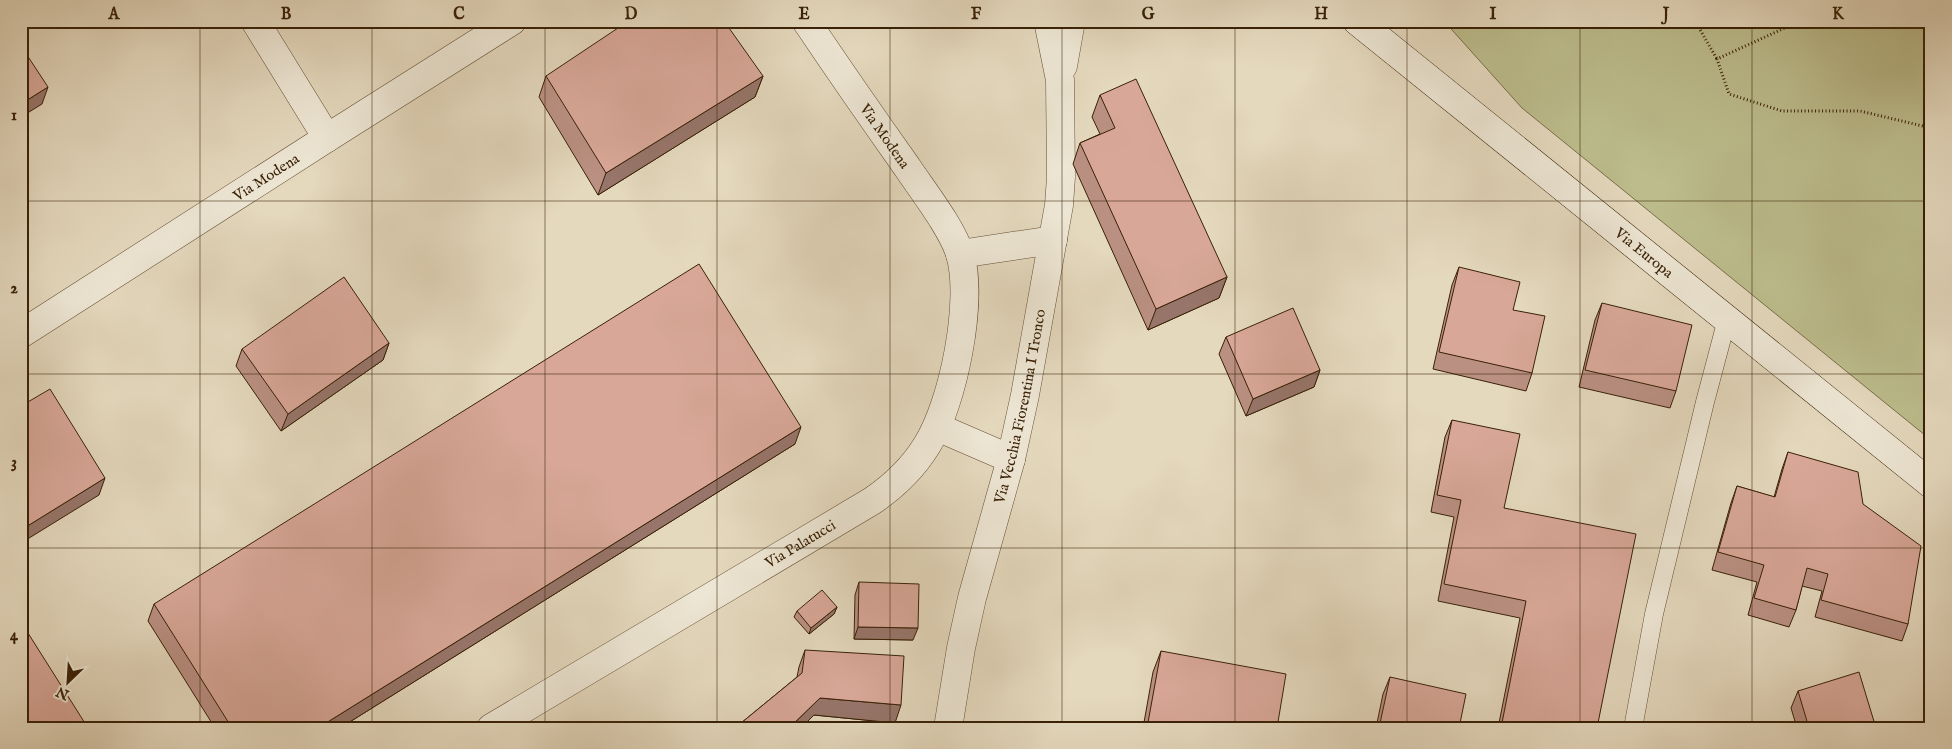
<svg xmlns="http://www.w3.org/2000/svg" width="1952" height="749" viewBox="0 0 1952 749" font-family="'IM FELL English',serif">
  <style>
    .green { fill: #bcbc8c; stroke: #7a6e49 }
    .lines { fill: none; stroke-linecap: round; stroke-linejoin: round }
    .service-casing { stroke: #644f34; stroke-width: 19 }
    .minor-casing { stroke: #644f34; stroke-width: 29 }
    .tertiary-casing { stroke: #644f34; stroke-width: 29 }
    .secondary-casing { stroke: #392106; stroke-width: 29 }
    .path { stroke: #392106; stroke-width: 3; stroke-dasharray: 1 2.5; stroke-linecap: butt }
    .service { stroke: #ede6d4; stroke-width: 18 }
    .minor { stroke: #ede6d4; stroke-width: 28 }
    .tertiary { stroke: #ede6d4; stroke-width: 28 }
    .secondary { stroke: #ede6d4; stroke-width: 28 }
    .wall { fill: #ba9083; stroke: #392106 }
    .shaded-wall { fill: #97756a; stroke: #392106 }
    .building { fill: #d8a798; stroke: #392106 }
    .grid { fill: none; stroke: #392106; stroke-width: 1; stroke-opacity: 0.55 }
    .labels { text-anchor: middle; stroke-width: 4; stroke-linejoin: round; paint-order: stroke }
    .street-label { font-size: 15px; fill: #392106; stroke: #ede6d4 }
    .neatline { fill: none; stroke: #392106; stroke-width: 2 }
    .grid-label { font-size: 16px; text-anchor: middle; font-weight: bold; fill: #392106 }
  </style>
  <rect width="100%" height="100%" fill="#e4d8bd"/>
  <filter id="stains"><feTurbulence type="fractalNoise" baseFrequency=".004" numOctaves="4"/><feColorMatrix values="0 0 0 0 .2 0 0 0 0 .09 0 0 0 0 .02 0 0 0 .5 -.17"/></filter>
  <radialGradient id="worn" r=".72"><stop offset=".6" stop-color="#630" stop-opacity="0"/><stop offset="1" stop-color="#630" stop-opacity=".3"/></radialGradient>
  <path class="green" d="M1444,21H1931V440L1522,108Z"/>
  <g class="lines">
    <defs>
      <path id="service" d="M1633,728L1654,614L1705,402L1727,319"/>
      <g id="minor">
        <path d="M255,21L327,138"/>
        <path d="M960,254L1053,240"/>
        <path id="s1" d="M21,334L327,138L512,21"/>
        <path d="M937,427L1011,459"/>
        <path id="s2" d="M491,728L872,501C894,486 913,468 927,445C953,404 974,301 960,254C952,228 923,191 907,167C873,119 839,70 806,21"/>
      </g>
      <g id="tertiary">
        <path d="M1063,66L1071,21"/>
        <path id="s3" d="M948,728L961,648L972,598L1011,459L1025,395L1059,205L1061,177L1060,80L1048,21"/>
      </g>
      <g id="secondary">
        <path id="s4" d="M1357,21L1931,484"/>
      </g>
    </defs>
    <use href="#service" class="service-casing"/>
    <use href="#minor" class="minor-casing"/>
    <use href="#tertiary" class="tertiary-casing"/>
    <use href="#secondary" class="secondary-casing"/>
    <path class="path" d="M1695,21L1717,59
      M1800,21L1717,59L1729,94L1782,111H1860L1931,128"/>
    <use href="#service" class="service"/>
    <use href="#minor" class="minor"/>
    <use href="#tertiary" class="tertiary"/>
    <use href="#secondary" class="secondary"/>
  </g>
  <path class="wall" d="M546,76H763L755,97L598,195L539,97Z
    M1100,95L1227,277L1219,298L1148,330L1073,164L1080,143L1100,134L1092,117Z
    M1459,267L1513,310L1532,373L1526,391L1433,369L1452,285Z
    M1602,303L1676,391L1670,408L1579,387L1595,320Z
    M1226,337L1320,370L1314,387L1246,416L1219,354Z
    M389,343L383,360L281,431L236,366L242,349Z
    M1452,420L1504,508L1597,728H1498L1520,618L1438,601L1454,517L1431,512L1445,437Z
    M795,444L340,728H215L148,621L154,604Z
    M1788,452L1863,504L1908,624L1902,641L1815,617L1822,591L1802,586L1796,610L1789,627L1748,615L1757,582L1712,570L1731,503L1737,486L1774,497L1782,469Z
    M859,582L913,640L854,639L855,595Z
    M837,607L834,614L809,634L794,617L797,611Z
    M805,650L895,723L814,715L801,728H735L797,677L799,667Z
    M1161,651L1277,728H1143L1153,672Z
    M1390,677L1459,728H1376L1383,694Z
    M1798,691L1876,728H1797L1791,708Z"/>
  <path class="shaded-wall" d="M763,76L755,97L598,195L606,173Z
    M48,87L42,104L21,117V104Z
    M1227,277L1219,298L1148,330L1156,309Z
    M389,343L383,360L281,431L288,414Z
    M1320,370L1314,387L1246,416L1253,399Z
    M801,427L795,444L340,728H318Z
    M105,478L99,495L21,543V530Z
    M837,607L834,614L809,634L811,628Z
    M858,627L918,628L913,640L854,639Z
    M820,698L901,705L895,723L814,715L801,728H789Z"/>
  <path class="building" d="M629,21H717L729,28L763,76L606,173L546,76L618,28Z
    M21,46L48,87L21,104Z
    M1136,79L1227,277L1156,309L1080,143L1115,128L1100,95Z
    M699,264L801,427L318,728H232L154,604Z
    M1459,267L1520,282L1513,310L1545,316L1532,373L1439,352Z
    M344,277L389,343L288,414L242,349Z
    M1602,303L1692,325L1676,391L1585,370Z
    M1293,308L1320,370L1253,399L1226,337Z
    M50,389L105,478L21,530V406Z
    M1452,420L1520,434L1504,508L1636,534L1597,728H1501L1526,601L1444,584L1461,500L1437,495Z
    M1788,452L1858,472L1863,504L1921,546L1908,624L1821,600L1828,574L1807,568L1796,610L1754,598L1764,565L1718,552L1737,486L1775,497Z
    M859,582L919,584L918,628L858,627Z
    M822,590L837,607L811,628L797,611Z
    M21,622L88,728H21Z
    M805,650L904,656L901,705L820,698L789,728H735L802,673Z
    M1161,651L1286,674L1277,728H1147Z
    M1859,672L1876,728H1809L1798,691Z
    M1390,677L1466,694L1459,728H1379Z"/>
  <path class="grid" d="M200,21V728M372,21V728M545,21V728M717,21V728M890,21V728M1062,21V728M1235,21V728M1407,21V728M1580,21V728M1752,21V728M21,201H1931M21,374H1931M21,548H1931"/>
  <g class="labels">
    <g class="street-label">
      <text transform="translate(885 136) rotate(55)" y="5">Via Modena</text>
      <text dy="5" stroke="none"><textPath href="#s1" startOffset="291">Via Modena</textPath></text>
      <text dy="5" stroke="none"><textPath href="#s4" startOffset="369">Via Europa</textPath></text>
      <text dy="5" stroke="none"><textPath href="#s3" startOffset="330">Via Vecchia Fiorentina I Tronco</textPath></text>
      <text dy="5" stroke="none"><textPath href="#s2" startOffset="360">Via Palatucci</textPath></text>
    </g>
  </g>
  <rect width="1952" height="749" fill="none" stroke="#e4d8bd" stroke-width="55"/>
  <g transform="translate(68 682) rotate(205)" stroke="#ede6d4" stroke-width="4" paint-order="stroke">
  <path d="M0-4L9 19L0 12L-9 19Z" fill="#392106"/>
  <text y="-8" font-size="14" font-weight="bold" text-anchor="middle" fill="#392106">N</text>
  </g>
  <rect x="28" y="28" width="1896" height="694" class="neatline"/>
  <g class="grid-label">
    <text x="114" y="19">A</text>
    <text x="286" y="19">B</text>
    <text x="459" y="19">C</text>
    <text x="631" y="19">D</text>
    <text x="804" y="19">E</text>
    <text x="976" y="19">F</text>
    <text x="1148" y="19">G</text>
    <text x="1321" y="19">H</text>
    <text x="1493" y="19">I</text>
    <text x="1666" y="19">J</text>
    <text x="1838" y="19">K</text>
    <text x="14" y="120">1</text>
    <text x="14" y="293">2</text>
    <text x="14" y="467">3</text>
    <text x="14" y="640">4</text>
  </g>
  <rect width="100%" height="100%" filter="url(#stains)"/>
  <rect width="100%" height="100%" fill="url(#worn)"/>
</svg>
